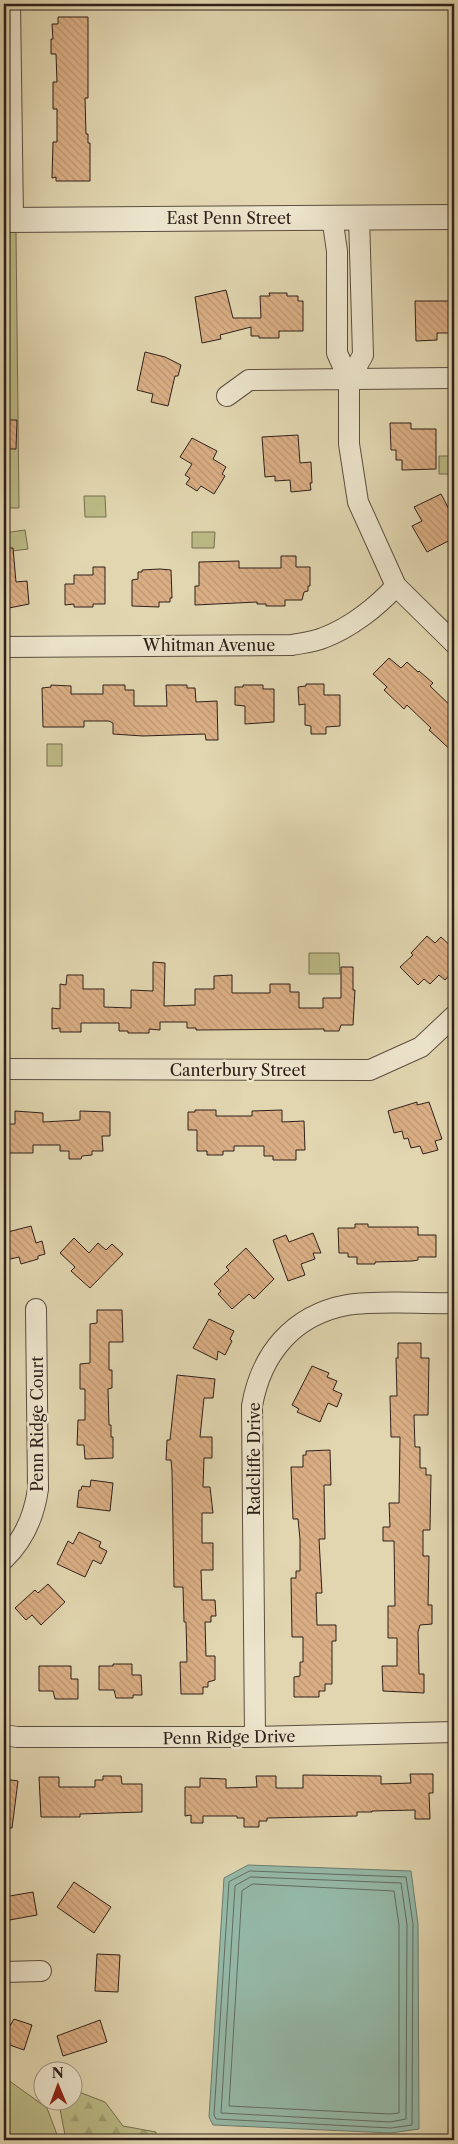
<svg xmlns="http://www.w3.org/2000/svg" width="458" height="2144" viewBox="0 0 458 2144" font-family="'Libre Caslon Text',serif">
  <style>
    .forest { fill: url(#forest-firs); stroke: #756e50 }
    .green { fill: #bbbb86; stroke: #756e50 }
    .water { fill: #95b9a8; stroke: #6c7c6f }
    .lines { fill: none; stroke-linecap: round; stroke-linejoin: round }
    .shore { stroke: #626c61; stroke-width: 1 }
    .building { fill: url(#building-back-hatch); stroke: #2f201a }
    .minor-casing { stroke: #5c4e40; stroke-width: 22 }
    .tertiary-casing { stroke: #5c4e40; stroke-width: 26 }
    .minor { stroke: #ece4cc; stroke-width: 20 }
    .tertiary { stroke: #ece4cc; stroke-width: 24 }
    .labels { text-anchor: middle; stroke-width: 5; stroke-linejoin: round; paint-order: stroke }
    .street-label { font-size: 16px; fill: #2f201a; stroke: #ece4cc }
  </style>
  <defs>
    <pattern id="forest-firs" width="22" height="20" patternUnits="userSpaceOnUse" patternTransform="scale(1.25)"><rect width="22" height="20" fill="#bbbb86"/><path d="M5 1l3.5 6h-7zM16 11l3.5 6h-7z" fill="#a1a073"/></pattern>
    <pattern id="building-back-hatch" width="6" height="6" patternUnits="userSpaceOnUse" patternTransform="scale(1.25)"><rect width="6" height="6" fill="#dbaf85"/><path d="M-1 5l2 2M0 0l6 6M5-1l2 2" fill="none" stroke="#bc9672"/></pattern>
  </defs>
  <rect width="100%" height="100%" fill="#e1d6b0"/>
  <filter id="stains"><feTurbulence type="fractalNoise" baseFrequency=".004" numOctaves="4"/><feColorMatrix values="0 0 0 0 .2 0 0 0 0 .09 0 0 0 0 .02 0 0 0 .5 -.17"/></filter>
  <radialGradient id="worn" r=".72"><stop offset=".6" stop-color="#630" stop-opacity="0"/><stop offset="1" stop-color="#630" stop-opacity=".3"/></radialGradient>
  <path class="forest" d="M79,2092L105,2102L123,2126L156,2132V2140H66L59,2104L62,2102H72L73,2096Z"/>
  <path class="green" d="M4,232H16L19,508H4Z
    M439,456H454V474H439Z
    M84,496H105L106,517H85Z
    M25,530L28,549L4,552V533Z
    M192,532H215L214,548H192Z
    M47,744H62V766H47Z
    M309,953H339L340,974H309Z
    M4,2077L47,2108L59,2140H4Z"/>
  <path class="water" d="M248,1865L411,1871L418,1924L419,2129L391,2133L213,2125L209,2117L224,1878Z"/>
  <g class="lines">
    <path class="shore" d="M250,1871L406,1877L413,1924L412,2125L391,2128L216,2119L214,2115L229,1882Z
      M251,1877L401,1883L407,1925L406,2119L390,2122L221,2113L235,1886Z
      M253,1884L394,1891L399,1925V2113L390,2114L229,2106L242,1891Z"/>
  </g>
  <path class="building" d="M58,17H88V98H85L86,134H88V143H90V181H56V177L52,178L53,142H57V109H53V82H57L56,54H51V39H53L52,24H58Z
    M226,290L233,318H261L260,296H270L269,293H287V296H298V301H303V331H279V338H259V336H251V327L220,335L221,339L202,343L195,297Z
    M415,301H454V333H437V340L416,341Z
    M145,352L165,357L181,365L178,376H175L168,406L151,402L153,394L137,390Z
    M4,420H17L16,449H4Z
    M390,423H411V429H436V469L402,470V460H396V450H391Z
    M298,435L300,463L311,462L312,483H310L311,490L291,492L290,480L275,481V476L265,477L262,437Z
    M192,438L217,451L213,459L226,467L222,474L225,476L214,494L201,486L197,491L186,484L190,478L185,475L192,464L180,457Z
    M441,494L454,519V538L427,552L412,526L422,521L414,507Z
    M4,548H13L16,582L27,581L29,604L4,609Z
    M281,556H296V567H310V586H308V591L304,592L302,600H285V606H266V604H257V602L195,605V586H199V562L239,561V568H281Z
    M93,567H105V604H93V607H74V604L65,605V584H74V575H93Z
    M160,569L171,570L172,598H170V602H159V607L132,606V580L138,579V572H142V570Z
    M389,658L401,668L407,662L418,672L419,671L433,683L430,686L454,709V753L429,730L431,728L407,705L404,709L384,690L387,687L373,674Z
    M306,684H324V695H340V726L326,727V734H311V726L305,725V704L299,705L298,687L306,686Z
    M51,685L71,686V694H103V685H125V690H134V706H167L166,685H187V688H195L196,702L217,701L218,740H206L205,734L143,736L113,734V723L109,721H84V727H43L42,688L51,687Z
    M243,685H263V689H274V722L245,724V706L235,705V687H243Z
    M427,936L435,943L441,937L454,949V970L445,980L439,975L430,984L424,979L418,985L400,967L413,955L411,953Z
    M153,962L165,963L164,1006L195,1005V989H214V976L232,975V993H270V984H290V992H299V1008H323V998H341V967H353V990H355L353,1025H341L339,1031H324V1029L196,1030V1028H187V1022H160V1030L149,1029V1033H128V1031H119V1023H81V1032H60V1028L52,1029V1008L60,1009V984L66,985L67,975H83V989H104V1007L131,1008V990L153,991Z
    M417,1102V1105L429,1102L442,1139L435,1141L438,1150L423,1154L420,1146L411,1148L408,1138L404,1139L402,1131L394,1133L388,1111Z
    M195,1110H216V1116H252V1111L282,1110V1122L304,1121L305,1150H296V1160H273V1156H264V1146H234V1151H223V1155H207V1151H197V1130H188V1112H195Z
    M15,1111L43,1113V1122L80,1120V1111L110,1112V1136H102L103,1151H92V1155L82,1156L81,1159H69V1151H60V1145H33V1153H4V1124H15Z
    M355,1224H368V1227H418V1235H436V1257H418V1260L412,1261L375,1262V1264H357V1257H348V1253H339L338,1228H355Z
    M31,1226L36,1243L42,1241L45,1254L38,1256V1259L21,1264L19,1257L6,1260L4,1233Z
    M313,1233L321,1253H313L315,1259L301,1264L305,1275L288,1281L273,1240L286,1235L289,1242Z
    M74,1238L89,1253L98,1243L106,1250L112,1244L123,1254L90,1288L71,1271L75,1267L60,1253Z
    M246,1248L274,1279L254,1299L249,1294L232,1309L218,1294L221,1291L214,1284L229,1270L226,1267Z
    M97,1310H122L123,1342H109V1370H112V1388L108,1389L109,1425H111V1437H113V1458L85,1459L84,1445H77L78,1420H85V1389H80V1364L90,1363V1324L97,1323Z
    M209,1319L234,1331L230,1339L232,1341L225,1355L218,1351L217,1360L193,1348Z
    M398,1343H421V1358H429L428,1415H414L415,1447H420V1468H426V1475H431L430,1530H423V1556H429L428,1605H432V1624L420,1625L418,1632L419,1674H424V1693L383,1691L382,1666H397V1638H388V1606H395L394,1541H383V1527H390L389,1503H399L400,1437H391L390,1396H397L396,1358H398Z
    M312,1366L329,1373L327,1377L337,1381L333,1390L342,1394L337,1407L328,1403L320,1422L297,1412L299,1409L292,1405Z
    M177,1375L215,1379L213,1398H204L200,1437H212V1458H204L203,1487H210L213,1513H202V1543H213V1570H201L202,1600H215L216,1616H211V1622H205L206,1656H215V1680L208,1682V1687H203V1694H181L180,1662H187L186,1622H184L183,1587H174L172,1471L171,1460H166L167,1440H170Z
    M330,1450L331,1485H324L325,1539H319L322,1593H316L317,1625H336V1641H332V1684H325V1691H319V1697H294V1677L300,1676V1662H303V1637H292L291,1578H296V1571H300V1539L298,1519H293L291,1467H303V1455H306V1451Z
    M91,1480L113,1483L110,1511L77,1507L79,1490H81L82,1486L90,1487Z
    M79,1532L101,1542L99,1547L107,1551L101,1564L93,1560L85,1577L57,1564L68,1541L73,1544Z
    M48,1584L65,1602L41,1625L32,1615L26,1620L15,1608L35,1590L38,1593Z
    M113,1664H132V1675H141L142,1695H133V1698H116L114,1690H99V1666H113Z
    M39,1666H71V1679H78V1699H55L53,1691H39Z
    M410,1774H433V1793H429L430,1819H415V1810L372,1811V1812H357V1816L267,1818V1821H259V1827H244V1818H237V1816H203V1823H191V1815L185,1816V1787H200V1778L226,1779V1788L257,1787L256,1776H276V1788H303V1775L381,1776V1784L411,1783Z
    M103,1776H121L122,1784H142V1812L80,1814V1817H41L39,1777H59V1787H95V1780H103Z
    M4,1779L18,1781L12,1828H4Z
    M74,1882L111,1907L94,1933L57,1907Z
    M33,1892L37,1915L4,1921V1897Z
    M97,1954L120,1955L118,1992L95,1991Z
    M14,2019L32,2025L24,2050L4,2043V2024L10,2026Z
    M100,2020L107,2042L63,2056L57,2036Z"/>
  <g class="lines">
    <defs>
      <path id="minor" d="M10,4L13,220
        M332,217L337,251V353L349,380V444L358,502L396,586L454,643
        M349,380L363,355L359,217
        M227,396L249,380L454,378
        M4,647L292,645C302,643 313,642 323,638C350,628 377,607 396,586
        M4,1069L370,1070L421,1047L454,1016
        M4,1559C24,1540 34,1517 38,1489L36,1309
        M4,1735L17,1737H255L454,1732
        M255,1737L252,1406C261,1354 293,1315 347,1305C378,1300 422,1304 454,1303
        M4,1972L41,1971"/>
      <path id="tertiary" d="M4,220L454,217"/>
    </defs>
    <use href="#minor" class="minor-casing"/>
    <use href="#tertiary" class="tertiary-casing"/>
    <use href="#minor" class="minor"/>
    <use href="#tertiary" class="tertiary"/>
  </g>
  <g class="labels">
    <g class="street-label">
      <text x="229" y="224">East Penn Street</text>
      <text x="209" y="651">Whitman Avenue</text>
      <text x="238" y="1076">Canterbury Street</text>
      <text transform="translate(37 1424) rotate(-90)" y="6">Penn Ridge Court</text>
      <text transform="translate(254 1459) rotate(-90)" y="6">Radcliffe Drive</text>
      <text transform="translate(229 1737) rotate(-1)" y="6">Penn Ridge Drive</text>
    </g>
  </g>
  <rect width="458" height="2144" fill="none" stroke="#e1d6b0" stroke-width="20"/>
  <rect x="5" y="5" width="448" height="2134" fill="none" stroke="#2f201a" stroke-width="2.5"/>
  <rect x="10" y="10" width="438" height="2124" fill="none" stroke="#2f201a"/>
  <g transform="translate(58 2086) rotate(359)"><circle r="24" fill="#ece4cc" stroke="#a09685"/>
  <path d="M0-4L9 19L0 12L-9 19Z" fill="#8f2418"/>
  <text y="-8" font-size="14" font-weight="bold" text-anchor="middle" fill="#2f201a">N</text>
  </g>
  <rect width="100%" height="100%" filter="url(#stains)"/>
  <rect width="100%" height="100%" fill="url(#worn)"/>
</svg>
